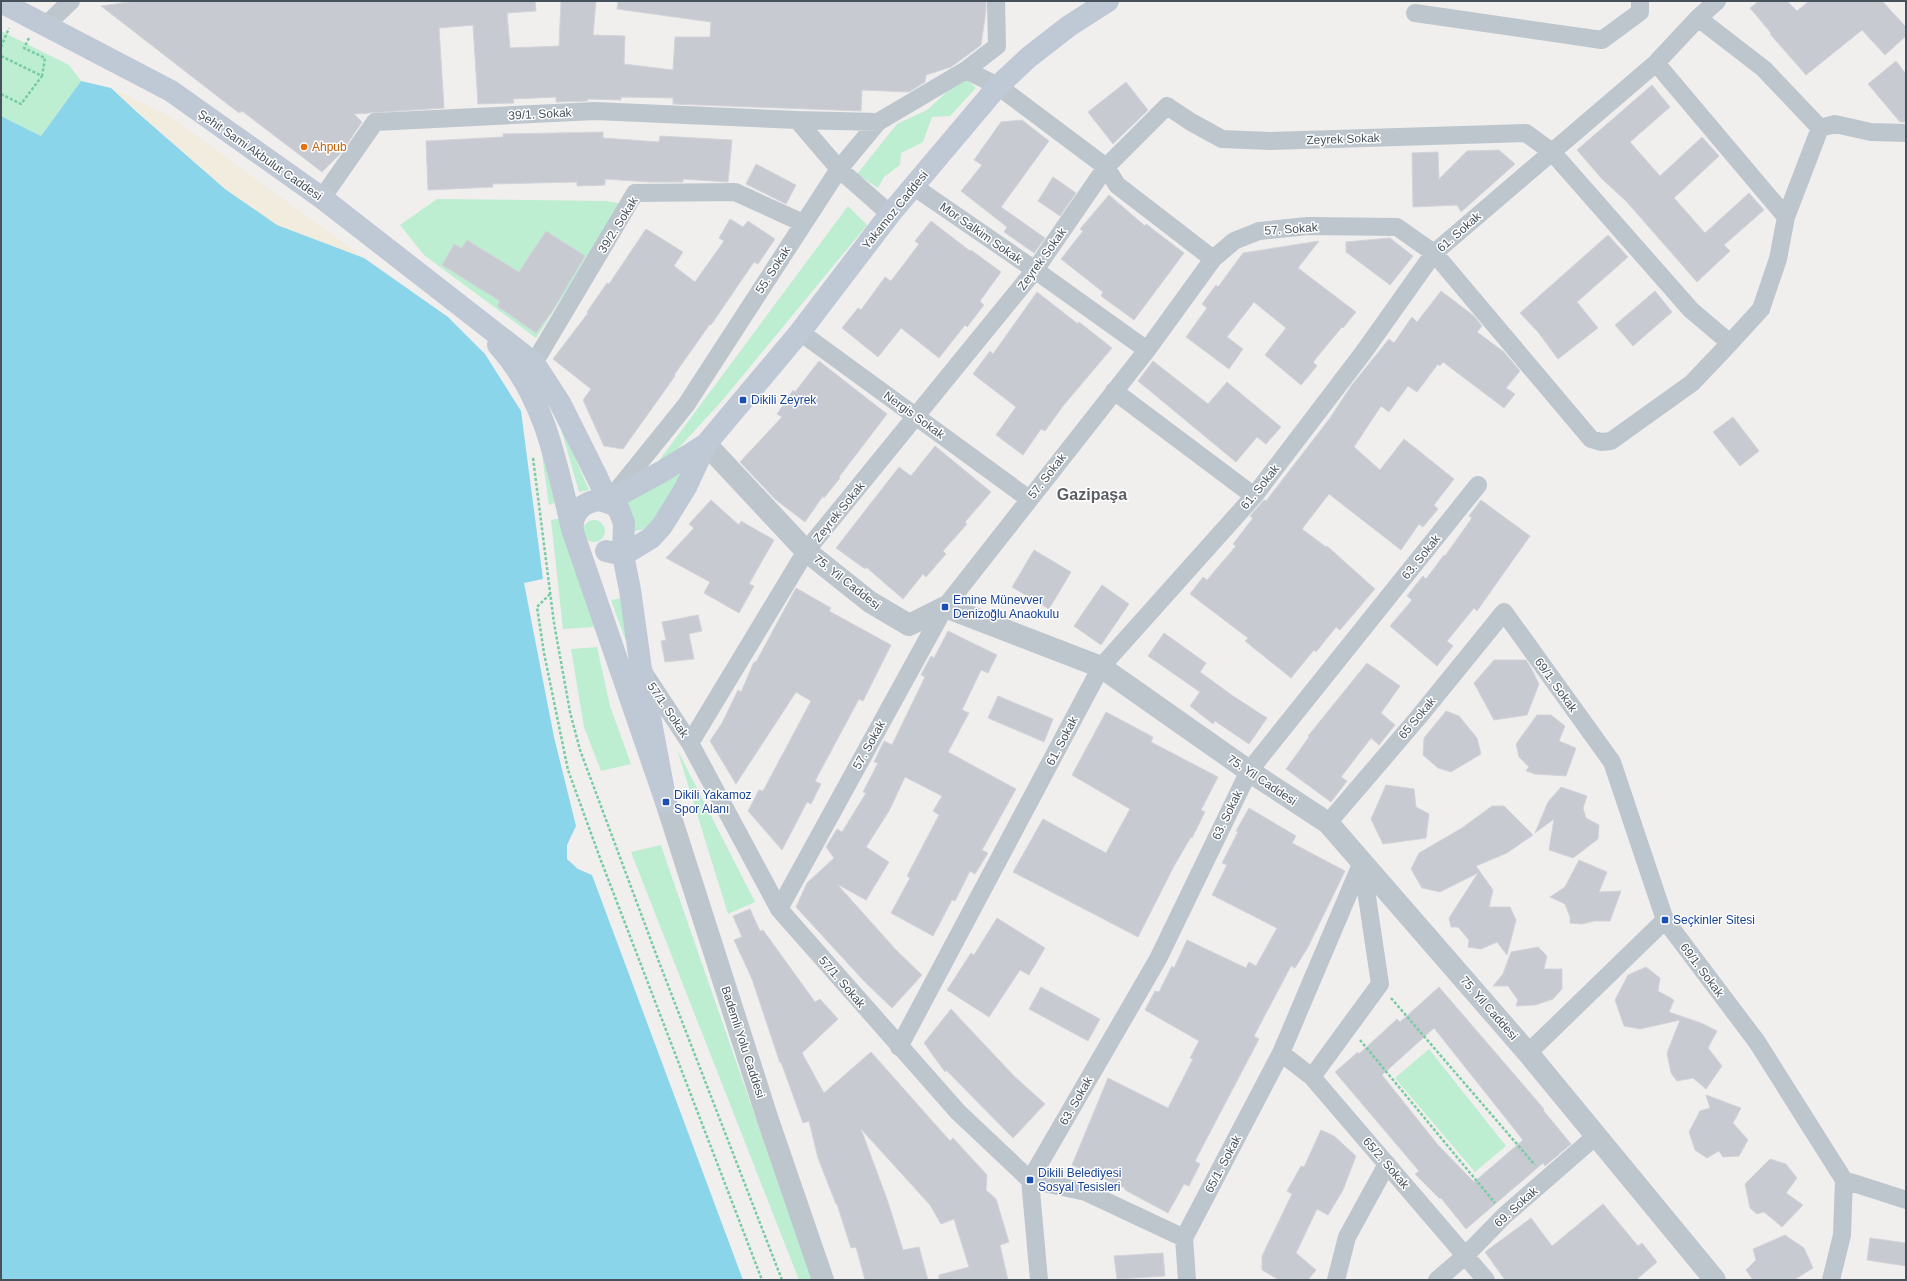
<svg xmlns="http://www.w3.org/2000/svg" width="1907" height="1281" viewBox="0 0 1907 1281" font-family="Arial,sans-serif">
  <style>
    .green { fill: #bdeed1 }
    .sand { fill: #f2ecdf }
    .water { fill: #8bd5eb }
    .building { fill: #c8cad1; stroke: #d2d4da; fill-rule: evenodd }
    .lines { fill: none; stroke-linecap: round; stroke-linejoin: round }
    .path { stroke: #76cca3; stroke-width: 2.5; stroke-dasharray: 3 2; stroke-linecap: butt }
    .minor { stroke: #bdc6cd; stroke-width: 18 }
    .tertiary { stroke: #bdc6cd; stroke-width: 22 }
    .secondary { stroke: #bfc9d5; stroke-width: 22 }
    .food-dot { fill: #e8710a; stroke: #fff; stroke-width: 1.5 }
    .transit-dot { fill: #1a4fb4; stroke: #fff; stroke-width: 1.5 }
    .labels { text-anchor: middle; stroke-width: 3; stroke-linejoin: round; paint-order: stroke }
    .street-label { font-size: 12px; fill: #47515c; stroke: #fff }
    .food-label { font-size: 12px; fill: #c56008; stroke: #fff; text-anchor: start }
    .transit-label { font-size: 12px; fill: #164399; stroke: #fff; text-anchor: start }
    .district-label { font-size: 16px; font-weight: bold; fill: #5b5f63; stroke: #fff }
  </style>
  <rect width="100%" height="100%" fill="#f1eeee"/>
  <path class="green" d="M1,31L69,65L81,81L41,136L1,116Z
    M964,76L976,88L950,116L932,117L923,142L901,153L900,165L884,177L878,188L857,174L897,124L927,110Z
    M437,199L606,201L623,204L536,338L424,255L400,225Z
    M848,206L867,225L721,402L662,466L658,462Z
    M559,422L589,490L579,492Z
    M541,448L558,502L549,505Z
    M688,464L648,528L631,532L623,502Z
    M562,518L594,627L563,629L551,520Z
    M583 531a11 11 0 1 1 22 0a11 11 0 1 1-22 0Z
    M621,598L628,647L611,600Z
    M597,647L610,706L631,764L601,771L584,727L571,649Z
    M677,749L755,902L728,914Z
    M661,845L667,863L812,1280H799L631,852Z
    M1429,1049L1506,1146L1475,1172L1395,1078Z"/>
  <path class="sand" d="M111,88L170,116L364,258L277,225L225,189Z"/>
  <path class="water" d="M81,81L111,88L138,113L225,189L277,225L364,258L448,317L485,354L521,411L543,579L524,583L554,737L576,826L567,845V859L578,869L592,875L743,1280H1V116L41,136Z"/>
  <path class="building" d="M136,1H535L536,11L507,13L510,48L559,46L561,1H596L593,35L625,36L624,64L673,70L675,37H710L711,22L617,9L618,1H986V10L981,45L951,67L926,75L925,82L909,92L862,90L861,111L673,104V98L621,97V100L588,99L587,101L556,102V97L513,99L514,103L478,104L473,25L439,28L444,108L354,114L362,122L341,153L322,172L242,111L239,113L101,6Z
    M1759,1H1787L1797,11L1809,1H1882L1906,27V36L1885,55L1862,30L1806,75L1770,34L1771,33L1750,8Z
    M1896,61L1906,74V122H1900L1868,84Z
    M1126,82L1148,110L1113,144L1088,112Z
    M1652,85L1670,107L1630,142L1660,176L1702,137L1719,156L1674,198L1705,233L1749,193L1764,210L1724,245L1730,251L1697,282L1626,201L1602,179L1577,150Z
    M1022,120L1049,141L1001,207L1045,238L1034,253L1004,232L1007,227L961,191L982,165L974,160L1001,122Z
    M603,132V138L659,142L660,136L732,140L728,182L683,179V182H650L605,179V185L577,186V182L492,184L493,187L428,190L426,141L503,137V134Z
    M1499,150L1515,164L1461,212L1457,205L1413,207L1412,153L1438,152L1439,179L1467,151Z
    M756,164L796,185L786,204L746,184Z
    M1053,177L1076,193L1060,216L1038,201Z
    M1109,195L1145,226L1146,224L1184,253L1134,320L1101,296L1103,292L1061,259L1083,231L1080,229Z
    M730,219L743,227L748,221L775,239L758,264L754,262L711,325L710,324L674,375L675,376L623,449L604,446L583,400L591,389L553,359L588,313L587,312L607,283L609,284L646,229L683,252L674,266L695,282L724,241L719,238Z
    M931,221L970,251L971,250L1001,272L980,301L984,305L967,327L965,325L939,358L901,328L878,357L842,328L858,308L861,310L885,277L891,281L919,244L915,241Z
    M546,231L585,256L553,310L536,333L497,306L500,301L442,265L454,244L462,248L467,240L519,272Z
    M1608,235L1628,257L1577,302L1598,328L1558,359L1538,332L1520,313Z
    M1390,238L1413,256L1390,285L1346,252V242Z
    M1319,241L1298,268L1356,312L1343,328L1342,327L1313,362L1317,366L1301,385L1265,355L1286,328L1254,302L1227,337L1243,349L1229,369L1186,337L1207,308L1202,304L1216,285L1218,287L1243,253Z
    M1441,291L1474,316L1482,326L1477,332L1504,352L1520,371L1506,388L1515,394L1504,408L1443,362L1440,366L1438,364L1417,392L1408,386L1389,412L1381,406L1354,447L1380,470L1404,439L1454,479L1434,505L1438,509L1423,527L1419,524L1401,550L1329,494L1302,529L1326,547L1327,546L1375,589L1340,630L1336,627L1316,652L1314,650L1291,678L1245,641L1248,638L1190,594L1203,577L1207,580L1236,546L1233,544L1253,518L1250,516L1264,500L1266,501L1330,418L1351,386L1389,339L1394,343L1412,317L1417,322Z
    M1655,291L1672,312L1633,346L1615,325Z
    M1037,292L1078,324L1079,322L1112,348L1063,406L1045,431L1041,429L1023,455L996,435L1016,407L973,374L990,351L993,354Z
    M819,361L887,414L839,477L840,478L824,498L823,496L805,522L776,500L740,462L782,417L777,414L793,390L795,392Z
    M1153,361L1208,404L1227,382L1281,427L1266,444L1257,437L1236,462L1138,381Z
    M1733,417L1759,451L1740,466L1713,432Z
    M935,446L991,492L965,522L967,524L943,551L946,554L926,577L923,574L903,599L866,567L865,569L836,548L899,467L911,476Z
    M711,500L739,525L741,521L774,540L749,584L754,586L739,613L704,593L710,582L666,558L694,528L689,524Z
    M1481,500L1530,536L1477,611L1474,608L1447,641L1453,646L1437,666L1390,626L1412,600L1407,596L1423,576L1426,579L1444,555L1445,556L1472,518L1469,516Z
    M1034,550L1071,572L1049,609L1012,587Z
    M1102,585L1129,604L1101,645L1074,626Z
    M796,588L831,608L829,611L891,645L863,701L859,699L815,781L821,784L811,804L807,802L782,850L748,811L759,790L763,791L811,701L796,692L736,784L710,741L722,723L738,690L741,692L754,662H756Z
    M698,615L702,631L689,634L694,659L665,662L661,641L666,640L662,622Z
    M948,631L997,655L988,673L981,670L962,710L969,713L948,752L1016,789L982,850L988,853L975,874L970,871L955,901L952,900L933,936L891,913L910,878L907,876L939,815L933,811L942,796L905,777L889,811L866,847L889,862L866,900L837,884L896,950L922,975L892,1008L864,981L796,907L807,883L834,858L826,847L837,829L842,832L866,793L863,792L878,763L874,762L884,741L892,745L925,677L921,675L931,656L934,658Z
    M1164,633L1206,663L1200,672L1233,696L1267,718L1249,744L1215,721L1213,724L1190,706L1200,692L1148,656Z
    M1494,660H1526L1531,668L1539,684L1527,715L1494,720L1474,683Z
    M1367,663L1400,686L1381,713L1395,725L1379,745L1371,738L1341,777L1347,781L1331,802L1286,769L1309,737L1308,736Z
    M998,696L1053,719L1044,742L988,718Z
    M1446,711L1459,716L1477,738L1481,754L1451,772L1438,768L1423,755L1424,738Z
    M1106,712L1153,737L1151,742L1218,777L1201,810L1205,812L1192,838L1191,837L1174,866L1138,937L1013,872L1043,819L1106,853L1130,809L1072,775Z
    M1537,715H1551L1565,726L1559,741L1576,748L1566,776L1535,774L1526,771L1529,767L1519,757L1516,744Z
    M1386,785L1414,789L1416,807L1429,814L1426,838L1383,844L1371,819Z
    M1561,787L1587,796L1583,808L1586,818L1599,825L1598,839L1573,858L1549,850L1554,819L1535,833L1548,802Z
    M1492,806H1504L1533,835L1507,853L1476,866L1493,890L1489,907H1510L1516,920L1507,955L1497,942L1481,949L1468,947L1469,940L1458,927H1451L1449,918L1478,873L1440,892L1422,888L1411,869L1419,853L1462,828Z
    M1249,808L1296,836L1292,843L1345,871L1308,947L1295,968L1291,966L1254,1036L1259,1039L1195,1161L1200,1164L1189,1186L1184,1184L1168,1213L1125,1190V1188L1072,1165L1108,1078L1168,1108L1193,1059L1190,1058L1199,1041L1145,1010L1155,991L1159,992L1172,966L1174,968L1187,940L1246,968L1249,962L1256,966L1277,928L1212,895L1227,865L1222,863L1238,832L1236,831Z
    M1579,860L1607,872L1599,892L1621,891L1610,921H1594L1582,924L1570,923V917L1565,904L1550,897L1565,887Z
    M750,909L760,931L763,930L815,1002L820,999L838,1019L802,1053L824,1093L871,1052L950,1141L953,1138L987,1175L986,1190L996,1199L1009,1242L1000,1245L1008,1280H939V1275L969,1267L954,1219L941,1224L930,1205L861,1129L888,1202L903,1250L919,1247L928,1280H865L856,1247L851,1248L837,1204H836L818,1158L809,1121L803,1123L781,1062L780,1063L752,979L734,940L742,937L733,916Z
    M997,918L1045,948L1029,975L1020,970L989,1017L947,990L971,953L974,955Z
    M1538,947L1547,956L1544,969H1562V989L1553,999L1535,1005L1516,1006L1518,1000L1508,986H1493L1503,974L1511,952Z
    M1646,967L1660,978L1658,991L1674,1000L1669,1012L1701,1023L1717,1031L1708,1048L1722,1066L1706,1089L1693,1078L1677,1081L1671,1073L1667,1053L1680,1020L1640,1029L1624,1026L1615,1000L1628,975Z
    M1041,987L1100,1019L1088,1041L1029,1009Z
    M1439,987L1544,1109L1543,1110L1571,1144L1545,1166L1543,1163L1466,1229L1441,1198L1440,1199L1415,1174L1419,1171L1335,1072L1358,1052L1359,1054L1397,1019L1400,1022ZM1434,1028L1523,1140L1474,1182L1438,1145L1382,1075Z
    M951,1009L1014,1076L1045,1104L1013,1138L946,1070L945,1072L924,1043Z
    M1706,1095L1741,1108L1733,1123L1748,1140L1739,1156L1723,1157L1719,1151L1707,1158L1695,1150L1689,1132L1700,1111L1710,1108Z
    M1321,1130L1334,1136L1356,1156L1343,1190L1328,1215L1317,1209L1296,1253L1316,1270L1308,1280H1279L1262,1270V1256L1292,1194L1287,1191L1301,1166L1304,1167Z
    M1770,1159L1786,1164L1797,1178L1786,1193L1803,1205L1782,1227L1764,1212L1757,1214L1750,1208L1745,1184Z
    M1603,1204L1638,1246L1642,1243L1657,1262L1636,1280H1505L1485,1252L1531,1218L1552,1246Z
    M1785,1235L1804,1248L1813,1268L1794,1280H1753L1746,1270L1756,1260L1753,1249Z
    M1870,1238L1906,1243V1266L1867,1260Z
    M1163,1253L1165,1276L1117,1279L1114,1256Z"/>
  <g class="lines">
    <path class="path" d="M29,38L24,48L45,58L42,76
      M1,47L9,28
      M1,56L42,76L21,104L1,94
      M533,458L554,623L570,712L580,750L659,962L782,1280
      M550,594L537,607L544,653L568,770L600,858L762,1280
      M1391,998L1535,1165
      M1360,1040L1495,1203"/>
    <path class="minor" d="M996,1L997,46L966,70L998,86L1106,167L1117,185L1213,259
      M1415,13L1602,40L1640,12V1
      M1698,18L1764,69L1820,128L1835,124L1871,132L1906,133
      M46,25L71,1
      M1656,63L1786,217L1778,259L1761,309L1730,343
      M797,120L878,122
      M913,186L1035,270L1147,350
      M322,198L375,122L595,111L797,120L839,169L890,214
      M1786,217L1820,128
      M800,332L1029,499
      M534,363L635,193L735,192L803,223
      M1114,391L1254,496
      M611,498L686,405L839,169L878,122L966,70
      M644,673L690,743L779,909L958,1112L1030,1180L1039,1280
      M690,743L806,551L1035,270L1106,167L1167,106L1191,122L1222,139L1270,141L1526,133L1552,152L1691,310L1730,343L1692,383L1611,441L1601,442L1591,439L1434,253L1397,227L1308,226L1259,231L1234,241L1213,259L1147,350L945,607L779,909
      M1328,823L1417,719L1504,612L1612,762L1665,920L1757,1042L1844,1180L1906,1200
      M899,1047L1101,667L1254,496L1363,353L1434,253L1656,63L1698,18L1717,1
      M1281,1053L1312,1077L1486,1280
      M1528,1053L1665,920
      M1312,1077L1380,984L1362,863
      M1030,1180L1158,959L1249,771L1478,485
      M1030,1180L1086,1192L1184,1238
      M1187,1280L1184,1238L1281,1053L1362,862
      M1336,1280L1347,1237L1387,1164
      M1437,1280L1465,1256L1505,1215L1597,1135
      M1831,1280L1842,1235L1844,1180"/>
    <path class="tertiary" d="M706,444L806,551L870,602L909,625L945,607L1101,667L1249,771L1328,823L1528,1053L1715,1280
      M666,802L768,1120L823,1280"/>
    <path class="secondary" d="M1,2L171,91L322,198L534,363L560,403L597,477L608,501
      M498,345C544,395 557,464 572,529
      M600,500L614,505L619,510L624,523L623,555L630,590L641,669L666,802L573,532C571,514 581,502 600,500Z
      M608,501L663,471L706,444
      M606,551L623,555L651,538L662,526L686,487L706,444L800,332L890,214L998,86L1029,57L1069,26L1108,1"/>
  </g>
  <circle class="food-dot" cx="304" cy="147" r="4"/>
  <g class="transit-dot">
    <rect x="739" y="396" width="8" height="8" rx="2"/>
    <rect x="941" y="603" width="8" height="8" rx="2"/>
    <rect x="662" y="798" width="8" height="8" rx="2"/>
    <rect x="1661" y="916" width="8" height="8" rx="2"/>
    <rect x="1026" y="1176" width="8" height="8" rx="2"/>
  </g>
  <g class="labels">
    <g class="street-label">
      <text transform="translate(540 114) rotate(-3)" y="4">39/1. Sokak</text>
      <text transform="translate(1343 139) rotate(-2)" y="4">Zeyrek Sokak</text>
      <text transform="translate(260 155) rotate(35)" y="4">Şehit Sami Akbulut Caddesi</text>
      <text transform="translate(895 210) rotate(-51)" y="4">Yakamoz Caddesi</text>
      <text transform="translate(618 225) rotate(-58)" y="4">39/2. Sokak</text>
      <text transform="translate(1291 229) rotate(-4)" y="4">57. Sokak</text>
      <text transform="translate(1459 232) rotate(-41)" y="4">61. Sokak</text>
      <text transform="translate(981 233) rotate(35)" y="4">Mor Salkim Sokak</text>
      <text transform="translate(1042 259) rotate(-54)" y="4">Zeyrek Sokak</text>
      <text transform="translate(773 270) rotate(-57)" y="4">55. Sokak</text>
      <text transform="translate(914 415) rotate(36)" y="4">Nergis Sokak</text>
      <text transform="translate(1047 476) rotate(-52)" y="4">57. Sokak</text>
      <text transform="translate(1260 487) rotate(-51)" y="4">61. Sokak</text>
      <text transform="translate(839 512) rotate(-51)" y="4">Zeyrek Sokak</text>
      <text transform="translate(1421 557) rotate(-51)" y="4">63. Sokak</text>
      <text transform="translate(847 582) rotate(38)" y="4">75. Yil Caddesi</text>
      <text transform="translate(1556 685) rotate(54)" y="4">69/1. Sokak</text>
      <text transform="translate(668 710) rotate(56)" y="4">57/1. Sokak</text>
      <text transform="translate(1417 718) rotate(-50)" y="4">65 Sokak</text>
      <text transform="translate(1062 741) rotate(-62)" y="4">61. Sokak</text>
      <text transform="translate(869 745) rotate(-61)" y="4">57. Sokak</text>
      <text transform="translate(1262 780) rotate(34)" y="4">75. Yil Caddesi</text>
      <text transform="translate(1227 815) rotate(-64)" y="4">63. Sokak</text>
      <text transform="translate(1702 970) rotate(53)" y="4">69/1. Sokak</text>
      <text transform="translate(842 982) rotate(49)" y="4">57/1. Sokak</text>
      <text transform="translate(1489 1008) rotate(49)" y="4">75. Yil Caddesi</text>
      <text transform="translate(743 1042) rotate(72)" y="4">Bademli Yolu Caddesi</text>
      <text transform="translate(1076 1101) rotate(-60)" y="4">63. Sokak</text>
      <text transform="translate(1386 1163) rotate(49)" y="4">65/2. Sokak</text>
      <text transform="translate(1223 1164) rotate(-62)" y="4">65/1. Sokak</text>
      <text transform="translate(1516 1207) rotate(-42)" y="4">69. Sokak</text>
    </g>
    <g class="food-label">
      <text x="312" y="151">Ahpub</text>
    </g>
    <g class="transit-label">
      <text x="751" y="404">Dikili Zeyrek</text>
      <text x="953" y="604">Emine Münevver<tspan x="953" dy="14">Denizoğlu Anaokulu</tspan></text>
      <text x="674" y="799">Dikili Yakamoz<tspan x="674" dy="14">Spor Alanı</tspan></text>
      <text x="1673" y="924">Seçkinler Sitesi</text>
      <text x="1038" y="1177">Dikili Belediyesi<tspan x="1038" dy="14">Sosyal Tesisleri</tspan></text>
    </g>
    <g class="district-label">
      <text x="1092" y="500">Gazipaşa</text>
    </g>
  </g>
  <rect width="1907" height="1281" fill="none" stroke="#47515c" stroke-width="4"/>
</svg>
